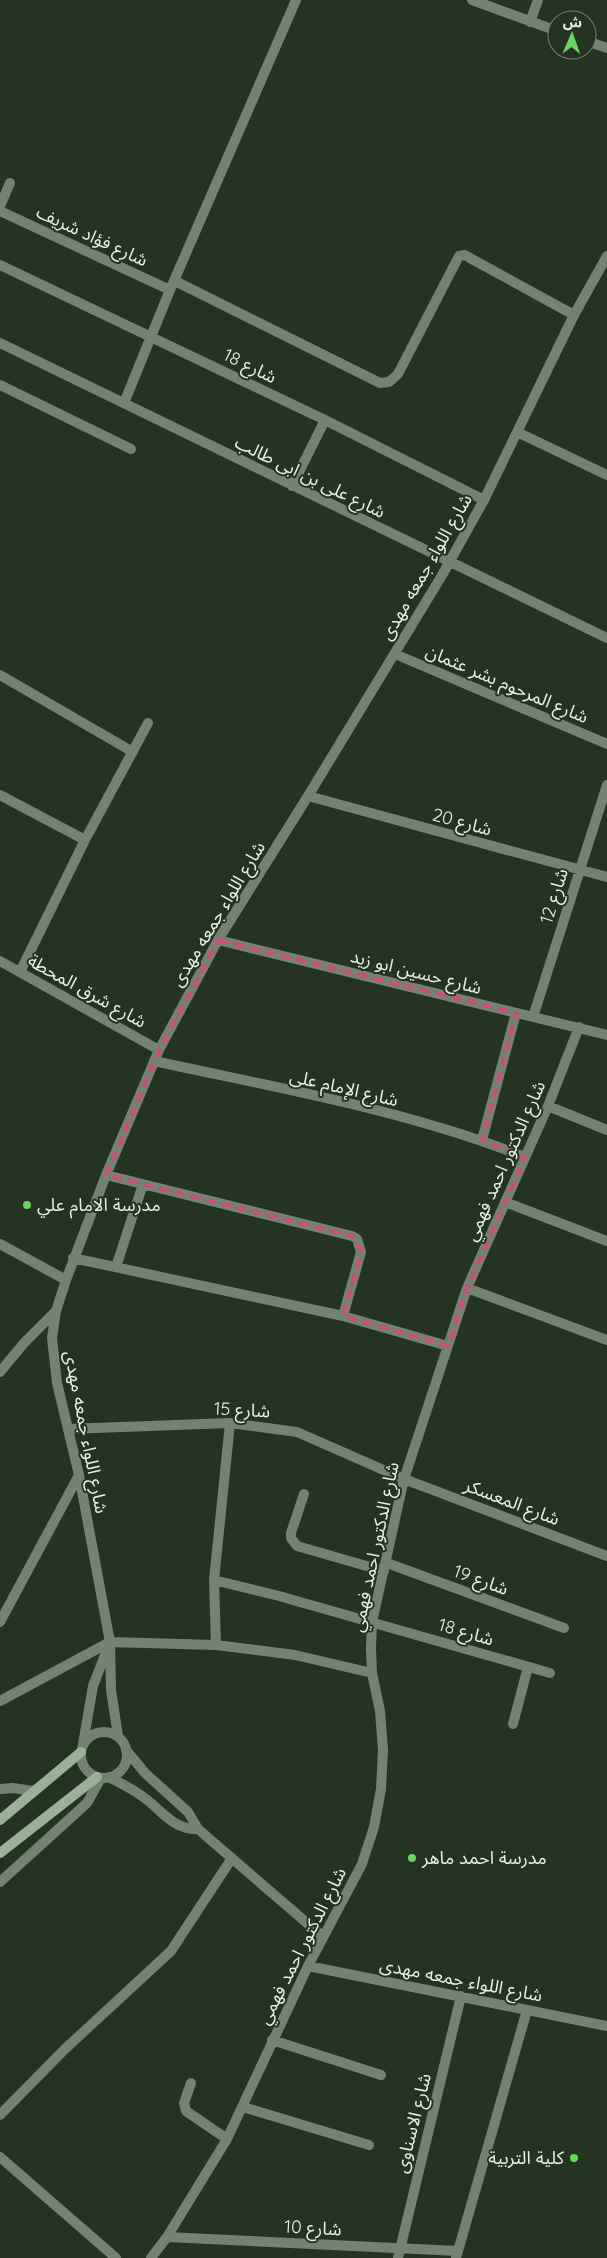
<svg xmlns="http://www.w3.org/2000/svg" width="607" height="2258" viewBox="0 0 607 2258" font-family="Quicksand,'Noto Sans Arabic',sans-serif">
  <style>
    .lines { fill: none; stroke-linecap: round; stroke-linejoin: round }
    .service { stroke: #738271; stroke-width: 10 }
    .minor { stroke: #738271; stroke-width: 10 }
    .secondary { stroke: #99b296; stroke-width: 10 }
    .marked { fill: none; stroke: #cb4e7e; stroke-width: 4; stroke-dasharray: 10 6; stroke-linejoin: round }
    .poi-dot { fill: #6cd362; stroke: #253323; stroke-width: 2 }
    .labels { text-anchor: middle; stroke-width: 4; stroke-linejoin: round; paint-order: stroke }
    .street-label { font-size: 18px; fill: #e7f0e5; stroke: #253323 }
    .poi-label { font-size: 18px; fill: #e7f0e5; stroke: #253323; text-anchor: start }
  </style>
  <rect width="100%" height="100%" fill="#253323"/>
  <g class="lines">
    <path class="service" d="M0,1701L110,1642
      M0,1789L13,1788L33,1791"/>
    <path class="minor" d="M472,0L557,31
      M530,22L538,0
      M587,41L607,48
      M0,206L10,183
      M0,211L170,290
      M0,265L325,420L484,500
      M175,281L380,383L389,382L398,374L459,256L465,255L470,258L574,315
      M0,343L607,638
      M0,385L131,449
      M124,403L170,290L296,0
      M517,432L607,475
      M292,486L325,420
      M395,654L607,744
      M0,675L133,752
      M0,795L85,840
      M308,796L607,877
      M218,940L607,1035
      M0,961L159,1050
      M20,972L85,840L148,723
      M533,1017L607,785
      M154,1061C278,1088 406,1110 525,1157
      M548,1106L607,1130
      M482,1140L516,1013
      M106,1175L352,1236L357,1239L361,1252L343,1316
      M505,1202L607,1241
      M0,1244L66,1280
      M73,1258L343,1316L448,1346
      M116,1267L143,1184
      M467,1288L607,1340
      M0,1372L24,1343L56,1311
      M68,1429L230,1423L297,1432L404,1479L607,1556
      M304,1494L291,1533V1538L297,1546L384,1571
      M387,1563L564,1628
      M214,1580L279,1596L550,1673
      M0,1622L79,1475
      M110,1642L216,1645L295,1655L372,1673
      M216,1645L214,1580L230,1423
      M513,1724L528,1667
      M81 1755a23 23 0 1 1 46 0a23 23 0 1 1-46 0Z
      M118,1736L111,1690L110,1642L79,1475L57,1383L52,1338L56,1311L66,1280L106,1175L159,1050L218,940L308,796L441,577L484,500L574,315L607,256
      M83,1744L93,1686L108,1647
      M126,1750L145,1773L188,1812L198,1829L322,1936
      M109,1777C122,1784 135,1790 146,1799C163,1812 174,1830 198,1829
      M0,1882L87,1803L101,1778
      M308,1966L607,2026
      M272,2040L381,2075
      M191,2083L184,2103L186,2111L227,2139
      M243,2107L369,2145
      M0,2115L65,2049L171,1951L232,1858
      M0,2157L116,2258
      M167,2237L458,2251
      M151,2258L167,2237L227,2139L308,1966L362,1864L374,1827L381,1789L383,1750L380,1711L372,1673L371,1649L372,1622L404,1479L467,1288L548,1106L579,1027
      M398,2258L461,1996
      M456,2258L527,2010"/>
    <path class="secondary" d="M0,1820L81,1752
      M0,1853L97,1777"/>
  </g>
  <path class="marked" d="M218,940L516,1013L482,1140L525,1157L467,1288L448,1346L343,1316L361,1252L352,1236L106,1175L159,1050Z"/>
  <g class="poi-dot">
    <circle cx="27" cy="1205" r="5"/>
    <circle cx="412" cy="1858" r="5"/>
    <circle cx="574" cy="2158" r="5"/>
  </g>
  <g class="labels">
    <g class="street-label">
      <text transform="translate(92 236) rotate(25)" y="6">شارع فؤاد شريف</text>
      <text transform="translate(250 366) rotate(26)" y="6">شارع 18</text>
      <text transform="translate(310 477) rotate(26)" y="6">شارع على بن ابى طالب</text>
      <text transform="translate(426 567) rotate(-60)" y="6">شارع اللواء جمعه مهدى</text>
      <text transform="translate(507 684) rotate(23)" y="6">شارع المرحوم بشر عثمان</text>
      <text transform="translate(462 822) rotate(15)" y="6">شارع 20</text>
      <text transform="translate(554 896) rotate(-73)" y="6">شارع 12</text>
      <text transform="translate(218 914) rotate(-59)" y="6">شارع اللواء جمعه مهدى</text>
      <text transform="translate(416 972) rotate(14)" y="6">شارع حسين ابو زيد</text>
      <text transform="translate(87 991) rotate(29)" y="6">شارع شرق المحطة</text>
      <text transform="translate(344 1088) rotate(13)" y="6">شارع الإمام على</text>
      <text transform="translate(505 1161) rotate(-66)" y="6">شارع الدكتور احمد فهمي</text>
      <text transform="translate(242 1410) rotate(3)" y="6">شارع 15</text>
      <text transform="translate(86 1432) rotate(79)" y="6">شارع اللواء جمعه مهدى</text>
      <text transform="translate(512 1502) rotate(21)" y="6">شارع المعسكر</text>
      <text transform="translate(375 1547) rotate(-78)" y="6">شارع الدكتور احمد فهمي</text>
      <text transform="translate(481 1580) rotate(20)" y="6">شارع 19</text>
      <text transform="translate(466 1632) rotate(16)" y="6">شارع 18</text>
      <text transform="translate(302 1946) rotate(-63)" y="6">شارع الدكتور احمد فهمي</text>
      <text transform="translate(461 1980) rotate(11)" y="6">شارع اللواء جمعه مهدى</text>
      <text transform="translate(413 2123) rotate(-76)" y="6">شارع الاسناوى</text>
      <text transform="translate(313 2228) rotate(3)" y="6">شارع 10</text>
    </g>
    <g class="poi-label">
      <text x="37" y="1211">مدرسة الامام علي</text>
      <text x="422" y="1864">مدرسة احمد ماهر</text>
      <text x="564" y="2164" text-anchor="end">كلية التربية</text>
    </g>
  </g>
  <g transform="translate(572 35) rotate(2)"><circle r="24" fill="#253323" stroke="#737f71"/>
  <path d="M0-4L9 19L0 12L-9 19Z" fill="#6cd362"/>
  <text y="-8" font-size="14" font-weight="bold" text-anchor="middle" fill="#e7f0e5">ش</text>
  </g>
</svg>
